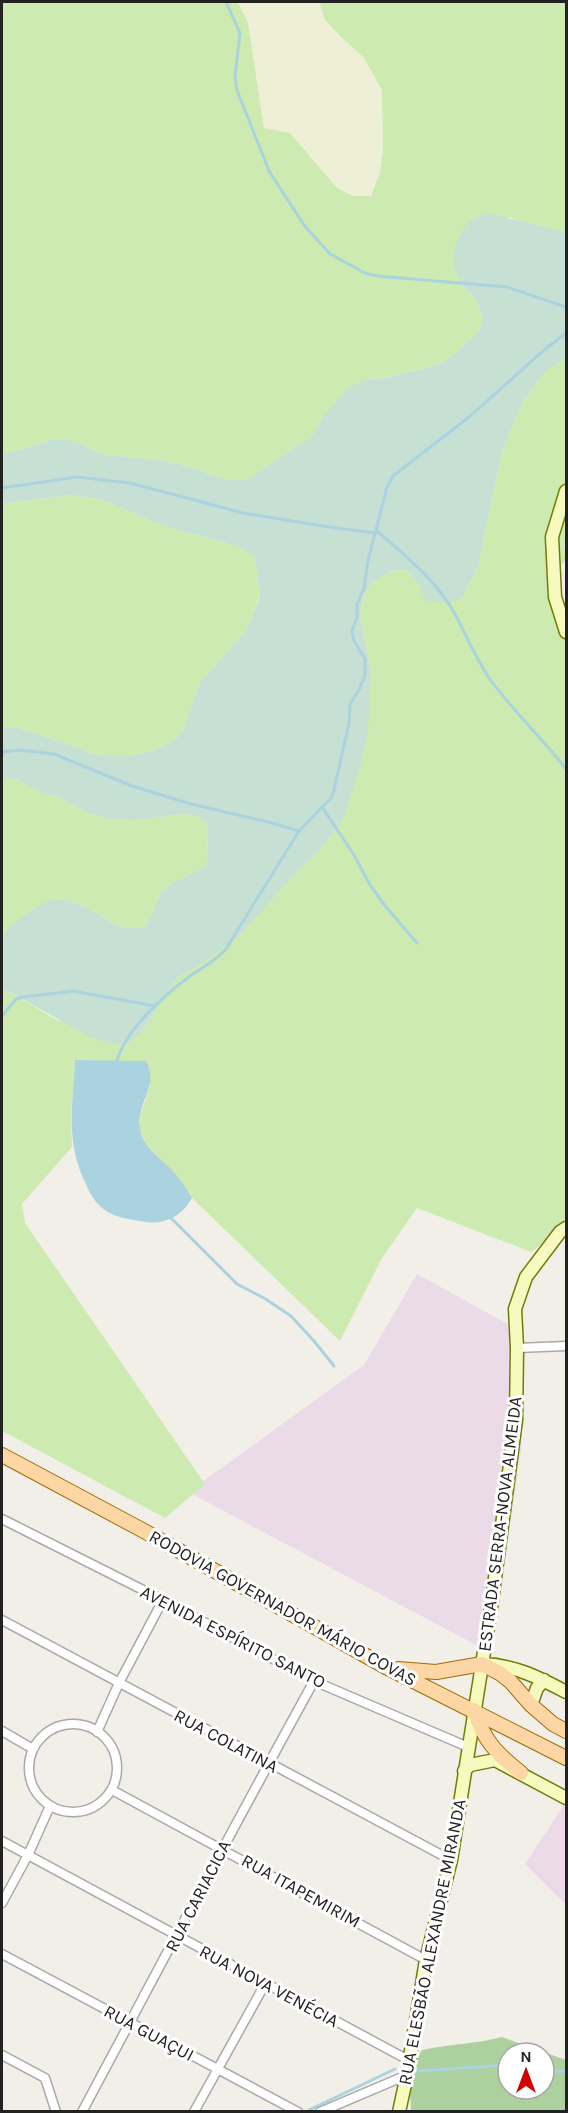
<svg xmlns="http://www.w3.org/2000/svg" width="568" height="2113" viewBox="0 0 568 2113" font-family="Karla,sans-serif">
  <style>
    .industrial { fill: #ebdbe8 }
    .farmland { fill: #eef0d5 }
    .grass { fill: #cdebb0 }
    .forest { fill: #add19e; fill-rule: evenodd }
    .wetland { fill: #c6e0d4 }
    .water { fill: #aad3df }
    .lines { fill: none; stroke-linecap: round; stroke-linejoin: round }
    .stream { stroke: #aad3df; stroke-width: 3 }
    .street-casing { stroke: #a9a9a9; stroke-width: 11 }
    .secondary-casing { stroke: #707d05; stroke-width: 15 }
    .primary-casing { stroke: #a06b00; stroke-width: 16 }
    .street { stroke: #fff; stroke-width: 8 }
    .secondary { stroke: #f7fabf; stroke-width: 12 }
    .primary { stroke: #fcd6a4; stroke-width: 14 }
    .labels { text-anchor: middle; stroke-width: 6; stroke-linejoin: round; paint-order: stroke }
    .street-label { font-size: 18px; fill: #222; stroke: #fff }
  </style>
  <rect width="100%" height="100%" fill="#f2efe9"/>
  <path class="industrial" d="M417,1274L515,1328L524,1398L521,1450L491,1653L188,1492L364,1365Z
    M564,1805L566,1807V1905L525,1864Z"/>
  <path class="farmland" d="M238,2H319L326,20L339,35L364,58L382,90L383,148L380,173L372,196H353L337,188L290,134L264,128L248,23Z"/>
  <path class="grass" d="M2,2H238L248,23L264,128L290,133L337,188L353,196H371L380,173L383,148L382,90L364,58L339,35L325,20L319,2H566V232L530,225L509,217L463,286L474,298L483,315L480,331L443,363L384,378L367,379L323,417L311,437L248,479L227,480L179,464L151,459L105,455L71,440L53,439L37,445L2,454Z
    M566,358V560L557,569L563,607L566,618V1226L531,1252L417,1208L382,1258L340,1341L192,1198L185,1186L145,1143L140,1129V1116L150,1086L146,1062L75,1060L71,1117L72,1147L22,1204L25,1223L205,1484L165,1518L2,1431V988L57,1020L140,1034L178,977L199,966L319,851L341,823L371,671L360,616L363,595L372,583L390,571L407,570L420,586L463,597L478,566L502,452L523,401L547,370Z
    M70,495L100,499L164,526L237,546L255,557L260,597L245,632L200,682L183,730L176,739L155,750L144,753L132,755H98L18,728H2V504Z
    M13,778L44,794L57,796L88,813L111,819L135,820L183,814L194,815L204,819L208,830L207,864C195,874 181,877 169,885C157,893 153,915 145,927L129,928L117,926L88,908L67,900L52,899L2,939V779Z"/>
  <path class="forest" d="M502,2037L566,2060V2111H411L409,2071L422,2050C449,2044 476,2044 502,2037ZM508,2053H544V2089H508Z"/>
  <path class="wetland" d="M486,213L566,232V358L547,370L523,401L502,452L478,566L463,597L456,602L425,601L420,586L407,570L390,571L372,583L363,595L360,616L371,671L368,731L359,772L341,823L319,851L291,878L241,934L199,966L178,977L140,1034L128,1043L111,1044L90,1037L2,988V939L10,926L41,904L52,899L67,900L88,908L117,926L129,928L145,927C153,915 157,893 169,885C181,877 195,874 207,864L208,830L204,819L194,815L183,814L135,820L111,819L88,813L57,796L44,794L13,778L2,779V728H18L98,755H132L144,753L155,750L176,739L183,730L200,682L245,632L260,598L255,557L237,546L164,526L100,499L70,495L2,504V454L37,445L53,439L71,440L105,455L151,459L179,464L227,480L248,479L311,437L323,417L348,388L367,379L385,378L443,363L480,331L483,315L474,298L463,286L453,265L455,244L468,222Z"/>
  <path class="water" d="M75,1060L146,1061C160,1085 136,1103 140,1128C142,1146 158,1156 170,1168C179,1177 186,1187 192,1198C183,1215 165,1225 146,1222C136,1220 123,1219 114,1215C98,1208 91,1197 85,1182C65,1140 73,1104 75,1060Z"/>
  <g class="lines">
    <path class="stream" d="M226,2L240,33L235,77L237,90L269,171L304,225L330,254L365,273L377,276L507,287L566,307
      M2,488L77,477L130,483L243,513L329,527L376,533
      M377,531C406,556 436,580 455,614C467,637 477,661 492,682C515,713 543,739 566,769
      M2,752L19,750L54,754L132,786L191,804L272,823L299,831
      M322,807L354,855L370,885L386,907L417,943
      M2,1016L16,999L23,997L73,991L155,1006
      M116,1064C123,1033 161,998 186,979C199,969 215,962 226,949L299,831L331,798L334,790L349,723L350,704L360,688L365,674V659L354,641L352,631L357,618V605L364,588L368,561L387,487L393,476L469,417L543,351L566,333
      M169,1216L237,1284L264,1298L291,1316L314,1341L334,1366
      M544,2068L566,2072
      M417,2071L508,2065
      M309,2110L395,2069"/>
    <defs>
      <path id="street" d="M517,1348L566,1346
        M2,1519L163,1600L314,1681L468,1747
        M2,1620L451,1860
        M29 1768a44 44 0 1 1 88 0a44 44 0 1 1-88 0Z
        M2,1731L33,1749
        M97,1732L119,1683L163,1600
        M112,1790L426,1960
        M2,1841L410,2061
        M2,1903L28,1855L50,1806
        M2,1954L298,2112
        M2,2055L45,2078L56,2112
        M82,2112C159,1968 235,1824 314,1681
        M194,2112L265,1984
        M320,2112L407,2075"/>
      <path id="secondary" d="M566,491L552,537L555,597L566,632
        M484,1664C514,1665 540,1678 566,1692
        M531,1705L537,1688L544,1680
        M464,1771L470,1765L495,1760L566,1798
        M399,2112L407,2075L426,1960L451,1860L491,1608L516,1420L517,1348L515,1309L526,1277L560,1232L566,1228"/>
      <path id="primary" d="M2,1455L144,1531L384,1666L566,1758
        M398,1669L436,1672L482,1664L501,1674L511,1682L531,1705L553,1724L566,1731
        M474,1710C484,1741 496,1753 521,1773"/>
    </defs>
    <use href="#street" class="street-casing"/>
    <use href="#secondary" class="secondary-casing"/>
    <use href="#primary" class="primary-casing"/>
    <use href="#street" class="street"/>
    <use href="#secondary" class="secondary"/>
    <use href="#primary" class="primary"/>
  </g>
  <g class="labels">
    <g class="street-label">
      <text transform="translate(500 1524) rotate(-83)" y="6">ESTRADA SERRA-NOVA ALMEIDA</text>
      <text transform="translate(283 1608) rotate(29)" y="6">RODOVIA GOVERNADOR MÁRIO COVAS</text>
      <text transform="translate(233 1637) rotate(27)" y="6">AVENIDA ESPÍRITO SANTO</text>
      <text transform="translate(226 1741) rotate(28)" y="6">RUA COLATINA</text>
      <text transform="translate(301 1891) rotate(29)" y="6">RUA ITAPEMIRIM</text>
      <text transform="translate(198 1896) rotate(-63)" y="6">RUA CARIACICA</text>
      <text transform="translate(432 1942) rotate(-79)" y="6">RUA ELESBÃO ALEXANDRE MIRANDA</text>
      <text transform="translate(269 1986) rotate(28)" y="6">RUA NOVA VENÉCIA</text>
      <text transform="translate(149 2033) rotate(28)" y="6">RUA GUAÇUI</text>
    </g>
  </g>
  <rect width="568" height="2113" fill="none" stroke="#222222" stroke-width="6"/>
  <g transform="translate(526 2071)"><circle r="28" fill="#ffffff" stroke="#a7a7a7" stroke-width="1.5"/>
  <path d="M0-4.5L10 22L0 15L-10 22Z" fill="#d40000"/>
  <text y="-9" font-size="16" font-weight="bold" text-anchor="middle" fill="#222222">N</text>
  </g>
</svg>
